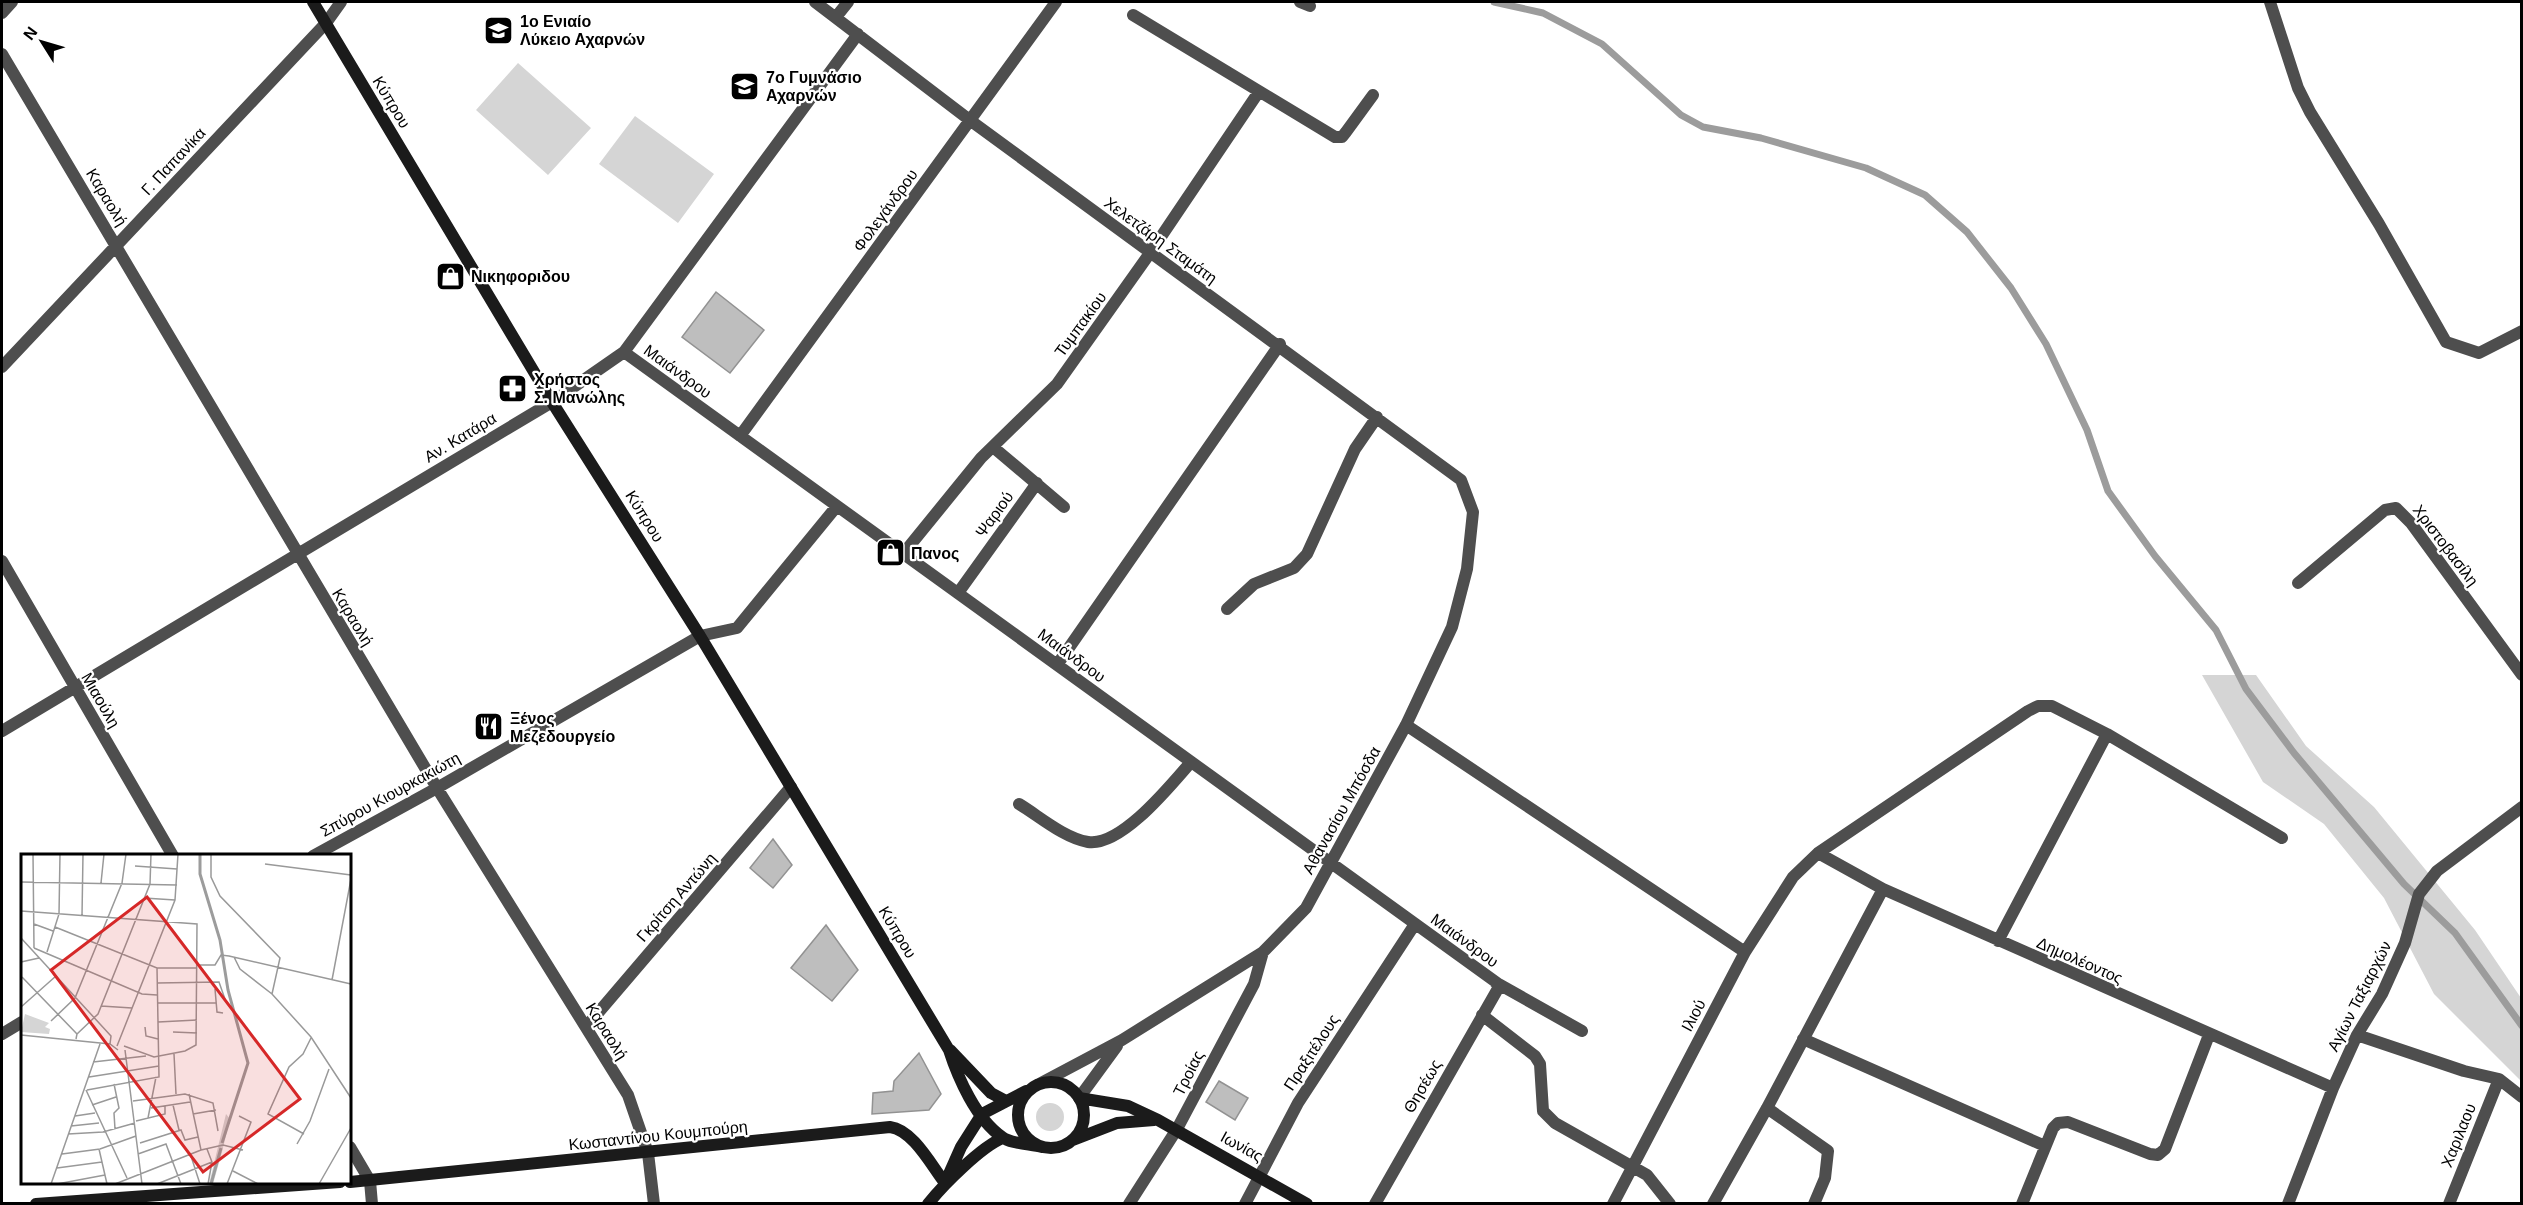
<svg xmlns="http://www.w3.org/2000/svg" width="2523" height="1205" viewBox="0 0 2523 1205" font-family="Helvetica,sans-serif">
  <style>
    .green { fill: #d5d5d5 }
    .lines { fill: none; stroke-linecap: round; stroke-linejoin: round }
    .stream { stroke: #9c9c9c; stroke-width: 7 }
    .building { fill: #bebebe; stroke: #929292; stroke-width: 1.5 }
    .street { stroke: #4e4e4e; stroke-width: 12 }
    .secondary { stroke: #1b1b1b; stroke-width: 12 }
    .labels { text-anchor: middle; stroke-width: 4.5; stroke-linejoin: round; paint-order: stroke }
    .poi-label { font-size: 16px; font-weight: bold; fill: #000; stroke: #fff; text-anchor: start }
    .street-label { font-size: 16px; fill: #000; stroke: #fff }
    .inset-river { fill: none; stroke: #9c9c9c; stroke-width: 3 }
    .inset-road { fill: none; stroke: #999; stroke-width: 1.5 }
    .view { fill: #d62828; fill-opacity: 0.15; stroke: #d62828; stroke-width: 3 }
    .inset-edge { fill: none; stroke: #000; stroke-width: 3 }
  </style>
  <rect width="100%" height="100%" fill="#fff"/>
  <path class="green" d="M518,63L591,128L548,175L476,110Z
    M635,116L714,174L678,223L599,164Z
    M2202,675H2256L2306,746L2374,807L2475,930L2521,998V1081L2434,994L2384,898L2324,824L2263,782Z
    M1036 1117a14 14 0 1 1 28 0a14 14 0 1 1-28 0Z"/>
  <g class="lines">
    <path class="stream" d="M1494,2L1543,13L1602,44L1681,115L1703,127L1761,138L1866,168L1925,195L1967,232L2011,288L2046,344L2087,430L2108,491L2155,556L2216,630L2246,689L2294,753L2404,884L2455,933L2522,1026"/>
  </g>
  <path class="building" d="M716,292L764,330L730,373L682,337Z
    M773,839L792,865L773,888L750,868Z
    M826,925L858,970L832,1001L791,968Z
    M919,1053L941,1094L929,1110L872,1114L873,1093L893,1091L894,1081Z
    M1219,1081L1248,1098L1235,1120L1206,1102Z"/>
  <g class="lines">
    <path class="street" d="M815,2L971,121L1461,480L1473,512L1467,569L1452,627L1406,725L1306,908L1263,952L1122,1040L1041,1083
      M1300,2L1310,6
      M2270,2L2298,88L2310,112L2379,224L2446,342L2479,353L2522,331
      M2,13L12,2
      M1133,15L1335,137H1342L1346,132L1373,95
      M836,17L848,2
      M2,54L437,788L628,1095L648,1153L654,1204
      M624,352L1500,985L1375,1204
      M2,367L326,23L341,2
      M740,436L1056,2
      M993,447L1064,507
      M903,554L981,458L1057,384L1150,253L1258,93
      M2,561L173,856
      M2298,583L2385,510L2396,508L2411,523L2522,675
      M958,593L1037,483
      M1227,609L1254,584L1294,568L1307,554L1355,449L1377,417
      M1057,665L1280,344
      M1406,725L1745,952
      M2,731L552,402L624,352L858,34
      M1019,804C1039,816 1064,838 1088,842C1121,847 1170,786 1191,762
      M1818,853L1883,889L2333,1088
      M313,856L437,788L700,636L737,628L837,506
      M1998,941L2107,734
      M1495,982L1582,1031
      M1482,1015L1535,1056L1540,1064L1543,1111L1555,1123L1647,1175L1670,1204
      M586,1027L791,787
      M2,1034L22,1022
      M2357,1035L2464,1071L2499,1079L2522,1097
      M1803,1039L2045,1146
      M1079,1098L1117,1046
      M1767,1108L1828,1151L1825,1178L1814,1204
      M350,1147L370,1181L372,1204
      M1129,1204L1177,1129L1254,984L1263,952
      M1245,1204L1298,1103L1415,924
      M1613,1204L1745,952L1793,877L1818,853L2028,711L2038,706H2052L2107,734L2282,838
      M1713,1204L1767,1108L1883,889
      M2022,1204L2053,1128L2058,1123L2068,1122L2150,1154L2158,1155L2165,1149L2209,1035
      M2288,1204L2333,1088L2357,1035L2382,994L2405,943L2419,894L2437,871L2522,807
      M2449,1204L2499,1079"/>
    <path class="secondary" d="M313,2L552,402L700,636L949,1050C958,1078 976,1119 1002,1137C1011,1144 1031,1144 1042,1147
      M950,1050L991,1093L1006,1101
      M1018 1115a33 33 0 1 1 66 0a33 33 0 1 1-66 0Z
      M1079,1098L1128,1106L1158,1120L1307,1204
      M1073,1140L1117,1123L1154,1120
      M350,1182L890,1127C913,1130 931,1165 945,1183
      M945,1183L961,1147L982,1114L1026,1091
      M36,1204L340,1182
      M928,1204C943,1185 982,1146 1003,1138"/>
  </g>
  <defs>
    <symbol id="school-square" viewBox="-11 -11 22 22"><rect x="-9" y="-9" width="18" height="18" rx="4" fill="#000" stroke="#fff"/><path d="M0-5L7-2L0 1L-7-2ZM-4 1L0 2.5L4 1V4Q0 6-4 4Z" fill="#fff"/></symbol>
    <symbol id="shop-square" viewBox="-11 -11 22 22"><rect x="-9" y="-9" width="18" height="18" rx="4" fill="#000" stroke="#fff"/><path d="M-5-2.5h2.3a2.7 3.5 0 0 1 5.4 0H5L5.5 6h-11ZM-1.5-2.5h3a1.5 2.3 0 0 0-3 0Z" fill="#fff"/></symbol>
    <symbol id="pharmacy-square" viewBox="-11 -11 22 22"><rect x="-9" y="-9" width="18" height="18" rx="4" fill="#000" stroke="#fff"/><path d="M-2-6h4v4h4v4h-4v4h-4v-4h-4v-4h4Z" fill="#fff"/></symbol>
    <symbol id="restaurant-square" viewBox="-11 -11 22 22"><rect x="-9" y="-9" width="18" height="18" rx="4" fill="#000" stroke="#fff"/><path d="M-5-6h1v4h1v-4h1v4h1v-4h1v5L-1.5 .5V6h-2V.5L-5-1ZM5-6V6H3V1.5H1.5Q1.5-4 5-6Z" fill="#fff"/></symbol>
  </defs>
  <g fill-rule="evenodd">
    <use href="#school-square" x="482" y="14" width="33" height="33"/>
    <use href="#school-square" x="728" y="70" width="33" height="33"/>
    <use href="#shop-square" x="434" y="260" width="33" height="33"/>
    <use href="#pharmacy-square" x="496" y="372" width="33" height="33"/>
    <use href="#shop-square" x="874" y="536" width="33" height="33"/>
    <use href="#restaurant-square" x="472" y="710" width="33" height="33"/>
  </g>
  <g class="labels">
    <g class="poi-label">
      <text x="520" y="27">1ο Ενιαίο<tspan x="520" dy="18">Λύκειο Αχαρνών</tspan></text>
      <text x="766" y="83">7ο Γυμνάσιο<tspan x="766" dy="18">Αχαρνών</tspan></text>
      <text x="471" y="282">Νικηφοριδου</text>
      <text x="534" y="385">Χρήστος<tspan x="534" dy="18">Σ. Μανώλης</tspan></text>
      <text x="911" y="559">Πανος</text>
      <text x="510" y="724">Ξένος<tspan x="510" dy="18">Μεζεδουργείο</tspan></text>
    </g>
    <g class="street-label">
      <text transform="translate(392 102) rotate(59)" y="6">Κύπρου</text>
      <text transform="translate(173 161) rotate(-47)" y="6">Γ. Παπανίκα</text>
      <text transform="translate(107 197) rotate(59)" y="6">Καραολή</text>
      <text transform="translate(885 210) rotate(-54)" y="6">Φολεγάνδρου</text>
      <text transform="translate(1161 240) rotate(36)" y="6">Χελετζάρη Σταμάτη</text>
      <text transform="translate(1080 324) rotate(-54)" y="6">Τυμπακίου</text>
      <text transform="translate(678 371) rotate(36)" y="6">Μαιάνδρου</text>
      <text transform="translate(460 437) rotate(-31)" y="6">Αν. Κατάρα</text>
      <text transform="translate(994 514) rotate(-54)" y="6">Ψαριού</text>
      <text transform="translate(645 516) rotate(58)" y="6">Κύπρου</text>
      <text transform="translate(2446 545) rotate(53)" y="6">Χριστοβασίλη</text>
      <text transform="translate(353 617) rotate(59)" y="6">Καραολή</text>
      <text transform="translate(1072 655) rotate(36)" y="6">Μαιάνδρου</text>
      <text transform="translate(101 700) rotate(60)" y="6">Μιαούλη</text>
      <text transform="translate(390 794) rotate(-29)" y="6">Σπύρου Κιουρκακιώτη</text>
      <text transform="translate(1341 810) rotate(-61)" y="6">Αθανασίου Μπόσδα</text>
      <text transform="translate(676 897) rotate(-49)" y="6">Γκρίτση Αντώνη</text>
      <text transform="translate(898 932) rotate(59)" y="6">Κύπρου</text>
      <text transform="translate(1465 940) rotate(36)" y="6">Μαιάνδρου</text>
      <text transform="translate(2080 960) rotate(24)" y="6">Δημολέοντος</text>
      <text transform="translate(2359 996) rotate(-63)" y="6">Αγίων Ταξιαρχών</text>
      <text transform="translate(1693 1015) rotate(-62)" y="6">Ιλιού</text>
      <text transform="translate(607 1031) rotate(58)" y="6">Καραολή</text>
      <text transform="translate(1311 1052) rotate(-57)" y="6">Πραξιτέλους</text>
      <text transform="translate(1188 1073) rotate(-63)" y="6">Τροίας</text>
      <text transform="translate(1422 1086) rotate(-60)" y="6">Θησέως</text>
      <text transform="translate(658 1135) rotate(-6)" y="6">Κωσταντίνου Κουμπούρη</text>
      <text transform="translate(2458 1135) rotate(-68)" y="6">Χαριλαου</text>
      <text transform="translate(1242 1146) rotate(29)" y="6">Ιωνίας</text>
    </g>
  </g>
  <g transform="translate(21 854)">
    <rect width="330" height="330" fill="#fff"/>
    <path d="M4,160L28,169L24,173L29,175L28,180L0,178ZM205,260L209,265L201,298L192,330H188Z" fill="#d5d5d5"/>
    <path class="inset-river" d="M179,0V20L199,86L207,136L227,209L201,289M190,330L200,294"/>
    <path class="inset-road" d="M12,0L13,94M190,0V23L199,42L259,104L251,140M244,10L330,21M114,12L156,15M0,28L156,31M80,29L83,0M123,44L154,46M0,57L176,70L175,191L164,197L133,203L103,192M61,62L62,0M13,70L32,77M34,73L136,114H176M0,84L90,182L89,190M13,94L121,140L136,141M26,98L38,60L39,0M213,103L219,115L251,140L290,183L330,244M0,108L18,104M176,111H194L200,101L208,102L330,130M1,123L56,180L55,185M311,126L330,25M136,129L198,128L205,148M194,135L196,158L202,159M137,149H195M80,152L111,154M0,153L35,122M30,167L54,144L101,29L105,0M137,168L176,166M124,173L125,182L137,185M152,178L176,179M56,180L77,160L129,30L130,0M0,181L89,190L97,196M96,192L154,46L157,0M104,196L121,330M153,200L155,240M72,208L125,202M68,223L138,212M93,230L98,254L93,259L94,275M65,236L106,324M66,236L138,223L136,114M168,240L180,296M112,247L164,240L192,249L197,277M71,251L95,243M152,251L158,276M130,254L169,248M172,260L195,256M54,262L74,259M127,264L135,223M115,267L144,260V252M50,272L78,269M47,280L82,278L114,269M283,280L247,260L268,213L282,200L290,184M119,289L160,276L164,286L177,283M276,290L289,267L308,215M78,295L86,330M186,295L191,308L187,330M169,299L179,330M41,300L79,295L115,282M117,300L145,290L160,330M36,314L81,308M212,317L237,330M30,330L79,190M36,330L84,321M94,330L180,296L202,291L222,296M136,330L191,308M206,330L230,268L218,262M298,330L330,274"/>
    <path class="view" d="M126,43L279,245L182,318L30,116Z"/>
    <rect width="330" height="330" class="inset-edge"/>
  </g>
  <rect width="2523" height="1205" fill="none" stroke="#000000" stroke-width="6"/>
  <g transform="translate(42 42) rotate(307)" stroke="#ffffff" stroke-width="4.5" paint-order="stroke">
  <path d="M0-4.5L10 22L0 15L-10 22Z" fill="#000000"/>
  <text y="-9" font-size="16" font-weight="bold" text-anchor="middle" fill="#000000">N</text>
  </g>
</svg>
